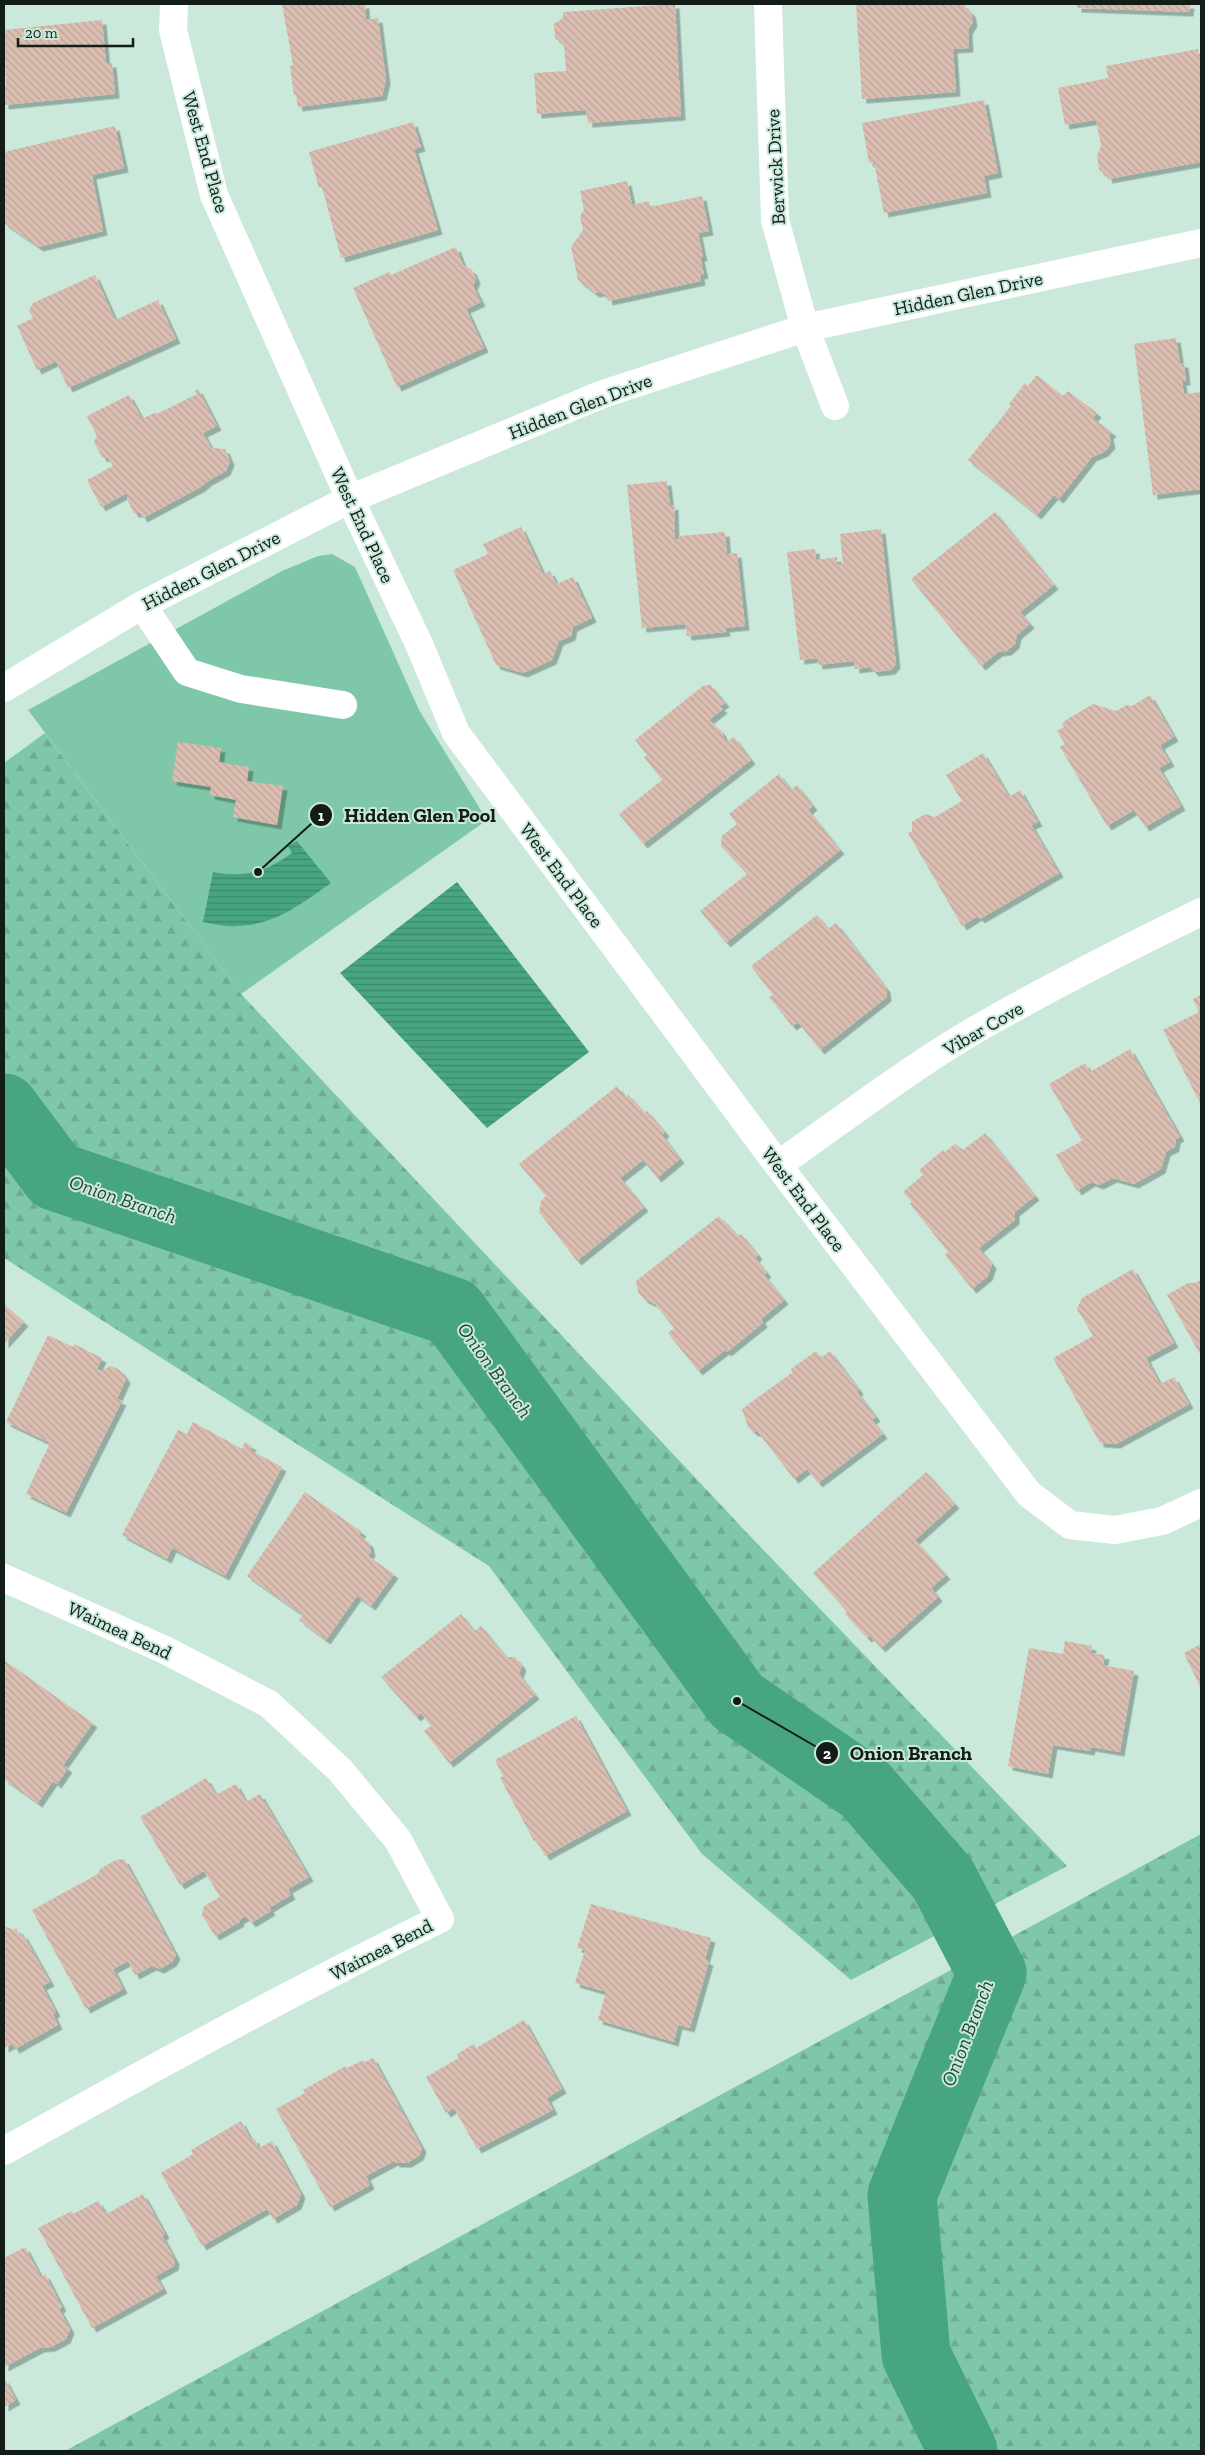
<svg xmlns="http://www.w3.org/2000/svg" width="1205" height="2455" viewBox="0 0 1205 2455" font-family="'Zilla Slab',serif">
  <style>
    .green { fill: #7fc7a9 }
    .forest { fill: url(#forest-firs) }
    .water { fill: url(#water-rules) }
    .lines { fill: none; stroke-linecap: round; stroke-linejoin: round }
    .river { stroke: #47a582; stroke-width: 69 }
    .building { fill: url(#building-back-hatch); filter: url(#shadow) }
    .minor { stroke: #fff; stroke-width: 28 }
    .labels { text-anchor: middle; stroke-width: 4; stroke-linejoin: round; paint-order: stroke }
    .street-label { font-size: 19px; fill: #121d18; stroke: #cae9db }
    .water-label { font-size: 20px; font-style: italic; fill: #1f4738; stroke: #cae9db }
    .leader { fill: none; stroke: #121d18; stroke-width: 2 }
    .callout-dot { fill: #121d18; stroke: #cae9db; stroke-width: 2 }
    .mark-label { font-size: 15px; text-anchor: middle; font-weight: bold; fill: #fff }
    .callout-label { font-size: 20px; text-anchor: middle; font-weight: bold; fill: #121d18; stroke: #cae9db; stroke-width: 4; stroke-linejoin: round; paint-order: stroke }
  </style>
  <defs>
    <pattern id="forest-firs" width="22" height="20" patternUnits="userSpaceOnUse" patternTransform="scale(1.25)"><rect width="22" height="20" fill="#7fc7a9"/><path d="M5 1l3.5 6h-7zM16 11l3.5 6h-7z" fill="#6daa91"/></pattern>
    <pattern id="water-rules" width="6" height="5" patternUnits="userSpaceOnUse" patternTransform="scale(1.25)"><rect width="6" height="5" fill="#47a582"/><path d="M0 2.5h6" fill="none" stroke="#3a8669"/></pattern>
    <pattern id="building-back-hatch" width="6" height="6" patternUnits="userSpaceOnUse" patternTransform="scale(1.25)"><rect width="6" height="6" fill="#dbbeb1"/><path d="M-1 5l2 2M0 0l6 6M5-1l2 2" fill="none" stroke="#bba398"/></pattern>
    <filter id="shadow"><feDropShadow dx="4.5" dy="4.5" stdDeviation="0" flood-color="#0004"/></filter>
  </defs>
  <rect width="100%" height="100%" fill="#cae9db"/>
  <path class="green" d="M332,554L355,567L419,710L487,820L241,994L28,710L282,571L318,556Z"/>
  <path class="forest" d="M45,733L241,994L749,1535L1067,1866L851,1980L702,1854L489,1566L4,1258V763Z
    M1201,1834V2451H65Z"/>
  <path class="water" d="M297,841L331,883C301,904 275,925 237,926C226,927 214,924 203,922L213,872C244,878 266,872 292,853L288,846Z
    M457,882L589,1052L487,1128L340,973Z"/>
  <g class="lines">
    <path class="river" d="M4,1108L55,1176L453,1312L737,1701L865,1789L943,1879L992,1973L902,2195L916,2355L963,2451"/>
  </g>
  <path class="building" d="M282,4H365L366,20L378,18L386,80L382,96L298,107L296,95L294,96L290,66L293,65Z
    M675,4L681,116L588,123L586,110L537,114L534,73L566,71L564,45L555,38L554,24L563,18V12Z
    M856,4H964L965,7L971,12L973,22L968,30L969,48L953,49L956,92L862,99Z
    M1077,4H1190L1189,12L1077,8Z
    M102,20L106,63H112L115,94L4,105V85H6L4,30Z
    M1198,49L1201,69V162L1108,179L1107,175L1099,170L1097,156L1101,146L1096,120L1065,125L1058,88L1108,78L1106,66Z
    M984,100L998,173L984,176L987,193L884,213L874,162L869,163L862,123Z
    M413,122L421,147L414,149L438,230L341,258L322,187L319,188L309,152Z
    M115,126L124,168L92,175L103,231L39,247L4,223V152Z
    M627,181L632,205L649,201L650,207L702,196L709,231L698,233L703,257H700L704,274L700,275L701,281L608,301L607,296L600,292L595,293L578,280L571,247L583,230L580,216L584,210L580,191Z
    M456,247L463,265L472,270L476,279L473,286L481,302L466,309L484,348L397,387L353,288L389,272L391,275Z
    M95,275L115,320L158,300L176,339L68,388L56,361L37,370L17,326L33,318L29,311L33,303Z
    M1176,338L1180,363H1184L1186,381H1182L1184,394L1201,392V489L1153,495L1134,344Z
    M1037,375L1063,396L1068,391L1097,413L1093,418L1112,432L1109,435L1111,444L1104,452L1092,457L1059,499L1054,495L1037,515L968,460L1011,406L1009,404L1025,383L1028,386Z
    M198,389L217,426L203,433L211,448L225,449L230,461L226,471L208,481L201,487L143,518L140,513H134L127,499V493L101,507L87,480L113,466L108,458L102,457L94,442L97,436L87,416L129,395L142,419L156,412L157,414L197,394L195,391Z
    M667,481L670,506L674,505L675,539H680V536L725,532L727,554L737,553L745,626L725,628L726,632L687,636L685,624L642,628L627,485Z
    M995,512L1054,585L1020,612L1030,624L1017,635L1015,644L1007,651L998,652L981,666L911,579Z
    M521,527L543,574L550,571L556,584L573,577L592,618L573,627L571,636L559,641L552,660L523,673L496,665L453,570L488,554L483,544Z
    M881,529L896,664L891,670L874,672L870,667L855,669L854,661L818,665L817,658L800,660L787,552L815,549L816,560L837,557V565L843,564L840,534Z
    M710,684L725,703L720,706L723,709L709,720L721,731L726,742L734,737L751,760L643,844L619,814L662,780L644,757L647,755L635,740L704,685L706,686Z
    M1150,695L1174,737L1160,745L1170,762L1159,768L1181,806L1145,827L1134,810L1107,826L1060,747L1065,744L1057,731L1064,727L1062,724L1066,720L1093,704L1116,711L1127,705L1132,706Z
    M178,742L221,748L219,762L249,767L247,781L283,786L277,825L233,817L236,800L210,795L211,787L172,781Z
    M983,753L1009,797L1020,790L1038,822L1031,825L1059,873L980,919L978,916L962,926L908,833L912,831V822L925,814L935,817L962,801L946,775Z
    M779,774L791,790L797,785L813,806L808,810L840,850L726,943L700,911L747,874L721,846L722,836L737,824L729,814Z
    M817,915L828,929L836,923L886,988L887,997L820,1050L798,1022L792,1026L769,997L773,995L751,966Z
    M1201,995V1105L1163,1030L1199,1012L1193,999Z
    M1130,1049L1180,1137L1176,1139L1175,1147L1166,1152L1161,1169L1134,1184L1113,1178L1099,1185L1091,1182L1077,1191L1056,1155L1082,1141L1049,1084L1085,1063L1090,1072Z
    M617,1086L625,1097L628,1094L644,1113L647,1111L665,1132L662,1135L680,1159L657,1178L643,1160L620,1178L644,1207L577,1261L539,1212L541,1201L546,1196L519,1164Z
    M985,1133L1035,1196L1015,1212V1220L979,1248L992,1264L988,1276L972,1289L945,1255L948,1252L910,1204L912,1202L903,1192L923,1175L919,1170L943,1150L945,1152L955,1144L963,1150Z
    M719,1216L722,1220L723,1219L737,1236L741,1234L758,1255L755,1258L767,1273L764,1275L784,1300L761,1319L763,1323L727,1352L725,1350L698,1371L668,1333L674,1328L655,1304L644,1299L638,1292L636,1281Z
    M1133,1269L1174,1343L1146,1358L1160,1384L1174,1377L1189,1404L1116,1444L1100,1443L1053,1358L1093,1336L1077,1309L1082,1298Z
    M1201,1280V1356L1167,1295L1188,1283H1195Z
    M4,1304L24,1322L4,1344Z
    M48,1335L73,1347L74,1344L102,1358L97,1369L101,1371L111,1366L120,1370L126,1379L117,1399L122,1401L66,1513L26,1494L50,1443L6,1422Z
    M816,1351L821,1358L830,1351L859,1390L857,1392L876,1417L872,1420L883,1434L818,1483L807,1469L794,1479L758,1432H754L748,1427L742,1409L793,1372L791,1369Z
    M193,1422L242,1449L245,1442L252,1446L250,1450L282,1467L225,1576L172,1548L167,1559L122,1535L178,1430L187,1434Z
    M926,1472L955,1504L915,1540L946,1575L931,1588L938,1597L881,1648L870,1636L867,1638L845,1614L847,1612L813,1573Z
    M305,1492L362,1532L359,1535L369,1543L371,1552L368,1556L394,1574L371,1606L357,1596L326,1640L299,1620L303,1615L247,1576Z
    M461,1614L474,1631L481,1626L506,1657H515L522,1666L519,1674L535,1695L449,1763L424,1731L431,1726L421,1713L416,1717L381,1677Z
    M1065,1641L1092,1646L1091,1653L1105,1655L1103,1665L1134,1671L1120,1752L1091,1747L1090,1751L1053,1745L1048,1774L1008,1766L1029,1648L1063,1654Z
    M1201,1644V1689L1184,1653Z
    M4,1660L93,1723L63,1765L68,1768L57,1784L53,1781L38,1803L4,1779Z
    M576,1716L627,1811L545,1856L536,1840L534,1841L500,1778L503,1776L495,1760Z
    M206,1778L216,1795L236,1784L246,1802L260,1794L309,1877L288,1889L291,1895L269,1908L271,1911L251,1923L246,1916L239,1920L240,1922L215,1936L202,1915L204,1906L220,1897L204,1871L180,1885L140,1817Z
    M124,1859L176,1955L172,1962L160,1969L152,1966L135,1975L128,1961L113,1969L123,1989L86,2009L32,1910L98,1874L100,1869L116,1860Z
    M591,1904L711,1938L705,1960L709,1961L690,2028L678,2025L674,2042L598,2020L606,1992L575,1983L585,1950L577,1948Z
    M4,1926L14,1930L16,1928L20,1936L23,1934L50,1982L42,1986L56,2012L53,2014L58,2025L15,2049L12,2044L4,2048Z
    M524,2020L562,2089L547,2098L553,2110L477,2149L454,2108L446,2113L426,2077L459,2058L457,2054L474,2044L476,2048Z
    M373,2058L422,2148L419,2156L407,2163H396L394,2161L366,2176L370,2185L330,2207L276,2109L305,2093L303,2090L346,2066L347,2068L363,2060L365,2062Z
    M241,2121L251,2140L254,2138L259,2148L272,2141L301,2194L297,2205L273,2219L267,2209L202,2246L161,2173L193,2154L191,2150Z
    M143,2194L165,2234L162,2236L175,2260L174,2266L156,2276L163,2289L92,2328L38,2228L72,2211L73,2214L98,2201L106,2214Z
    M25,2247L41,2277L45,2274L62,2307L59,2309L70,2329L66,2339L51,2347L40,2348L4,2367V2258Z
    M4,2378L16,2400L4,2407Z"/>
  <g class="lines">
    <path class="minor" d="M174,4L173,30L214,195L350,499L419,644L456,733L778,1165L1029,1494L1070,1525L1115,1530L1162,1521L1201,1503
      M768,4L775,220L805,328L835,406
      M142,605L187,672L241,689L343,705
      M4,688L142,605L350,499L603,394L805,328L1201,243
      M778,1165C845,1118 911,1067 982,1026C1054,985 1127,948 1201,912
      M4,1578L165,1650L269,1704L340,1770L398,1840L440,1919C292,1991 148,2071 4,2151"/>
  </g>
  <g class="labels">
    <g class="street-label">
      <text transform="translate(206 152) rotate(74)" y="7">West End Place</text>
      <text transform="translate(775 167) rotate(-93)" y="7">Berwick Drive</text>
      <text transform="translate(968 293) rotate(-12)" y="7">Hidden Glen Drive</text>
      <text transform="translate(580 406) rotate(-21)" y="7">Hidden Glen Drive</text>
      <text transform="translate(363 525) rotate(65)" y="7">West End Place</text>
      <text transform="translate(211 570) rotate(-27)" y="7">Hidden Glen Drive</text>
      <text transform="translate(562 875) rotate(53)" y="7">West End Place</text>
      <text transform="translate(983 1028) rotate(-30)" y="7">Vibar Cove</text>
      <text transform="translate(804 1199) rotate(53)" y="7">West End Place</text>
      <text transform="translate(120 1630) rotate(25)" y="7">Waimea Bend</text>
      <text transform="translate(381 1949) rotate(-27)" y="7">Waimea Bend</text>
    </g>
    <g class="water-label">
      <text transform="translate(123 1199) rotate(19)" y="7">Onion Branch</text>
      <text transform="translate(495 1370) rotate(54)" y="7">Onion Branch</text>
      <text transform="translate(967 2033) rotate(-69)" y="7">Onion Branch</text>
    </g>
  </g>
  <path class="leader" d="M258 872L321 815M737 1701L827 1753"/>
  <g class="callout-dot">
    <circle cx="258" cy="872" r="5"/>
    <circle cx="737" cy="1701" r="5"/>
    <circle cx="321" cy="815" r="12"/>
    <circle cx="827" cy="1753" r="12"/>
  </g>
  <g class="mark-label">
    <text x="321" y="821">1</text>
    <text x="827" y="1759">2</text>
  </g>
  <g class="callout-label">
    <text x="420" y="822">Hidden Glen Pool</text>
    <text x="911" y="1760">Onion Branch</text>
  </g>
  <rect width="1205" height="2455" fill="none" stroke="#121d18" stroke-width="10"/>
  <path d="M18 38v8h115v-8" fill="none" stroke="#121d18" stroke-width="2.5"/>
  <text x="25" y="38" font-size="15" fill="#121d18" stroke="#cae9db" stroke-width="4" paint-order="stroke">20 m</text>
</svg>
